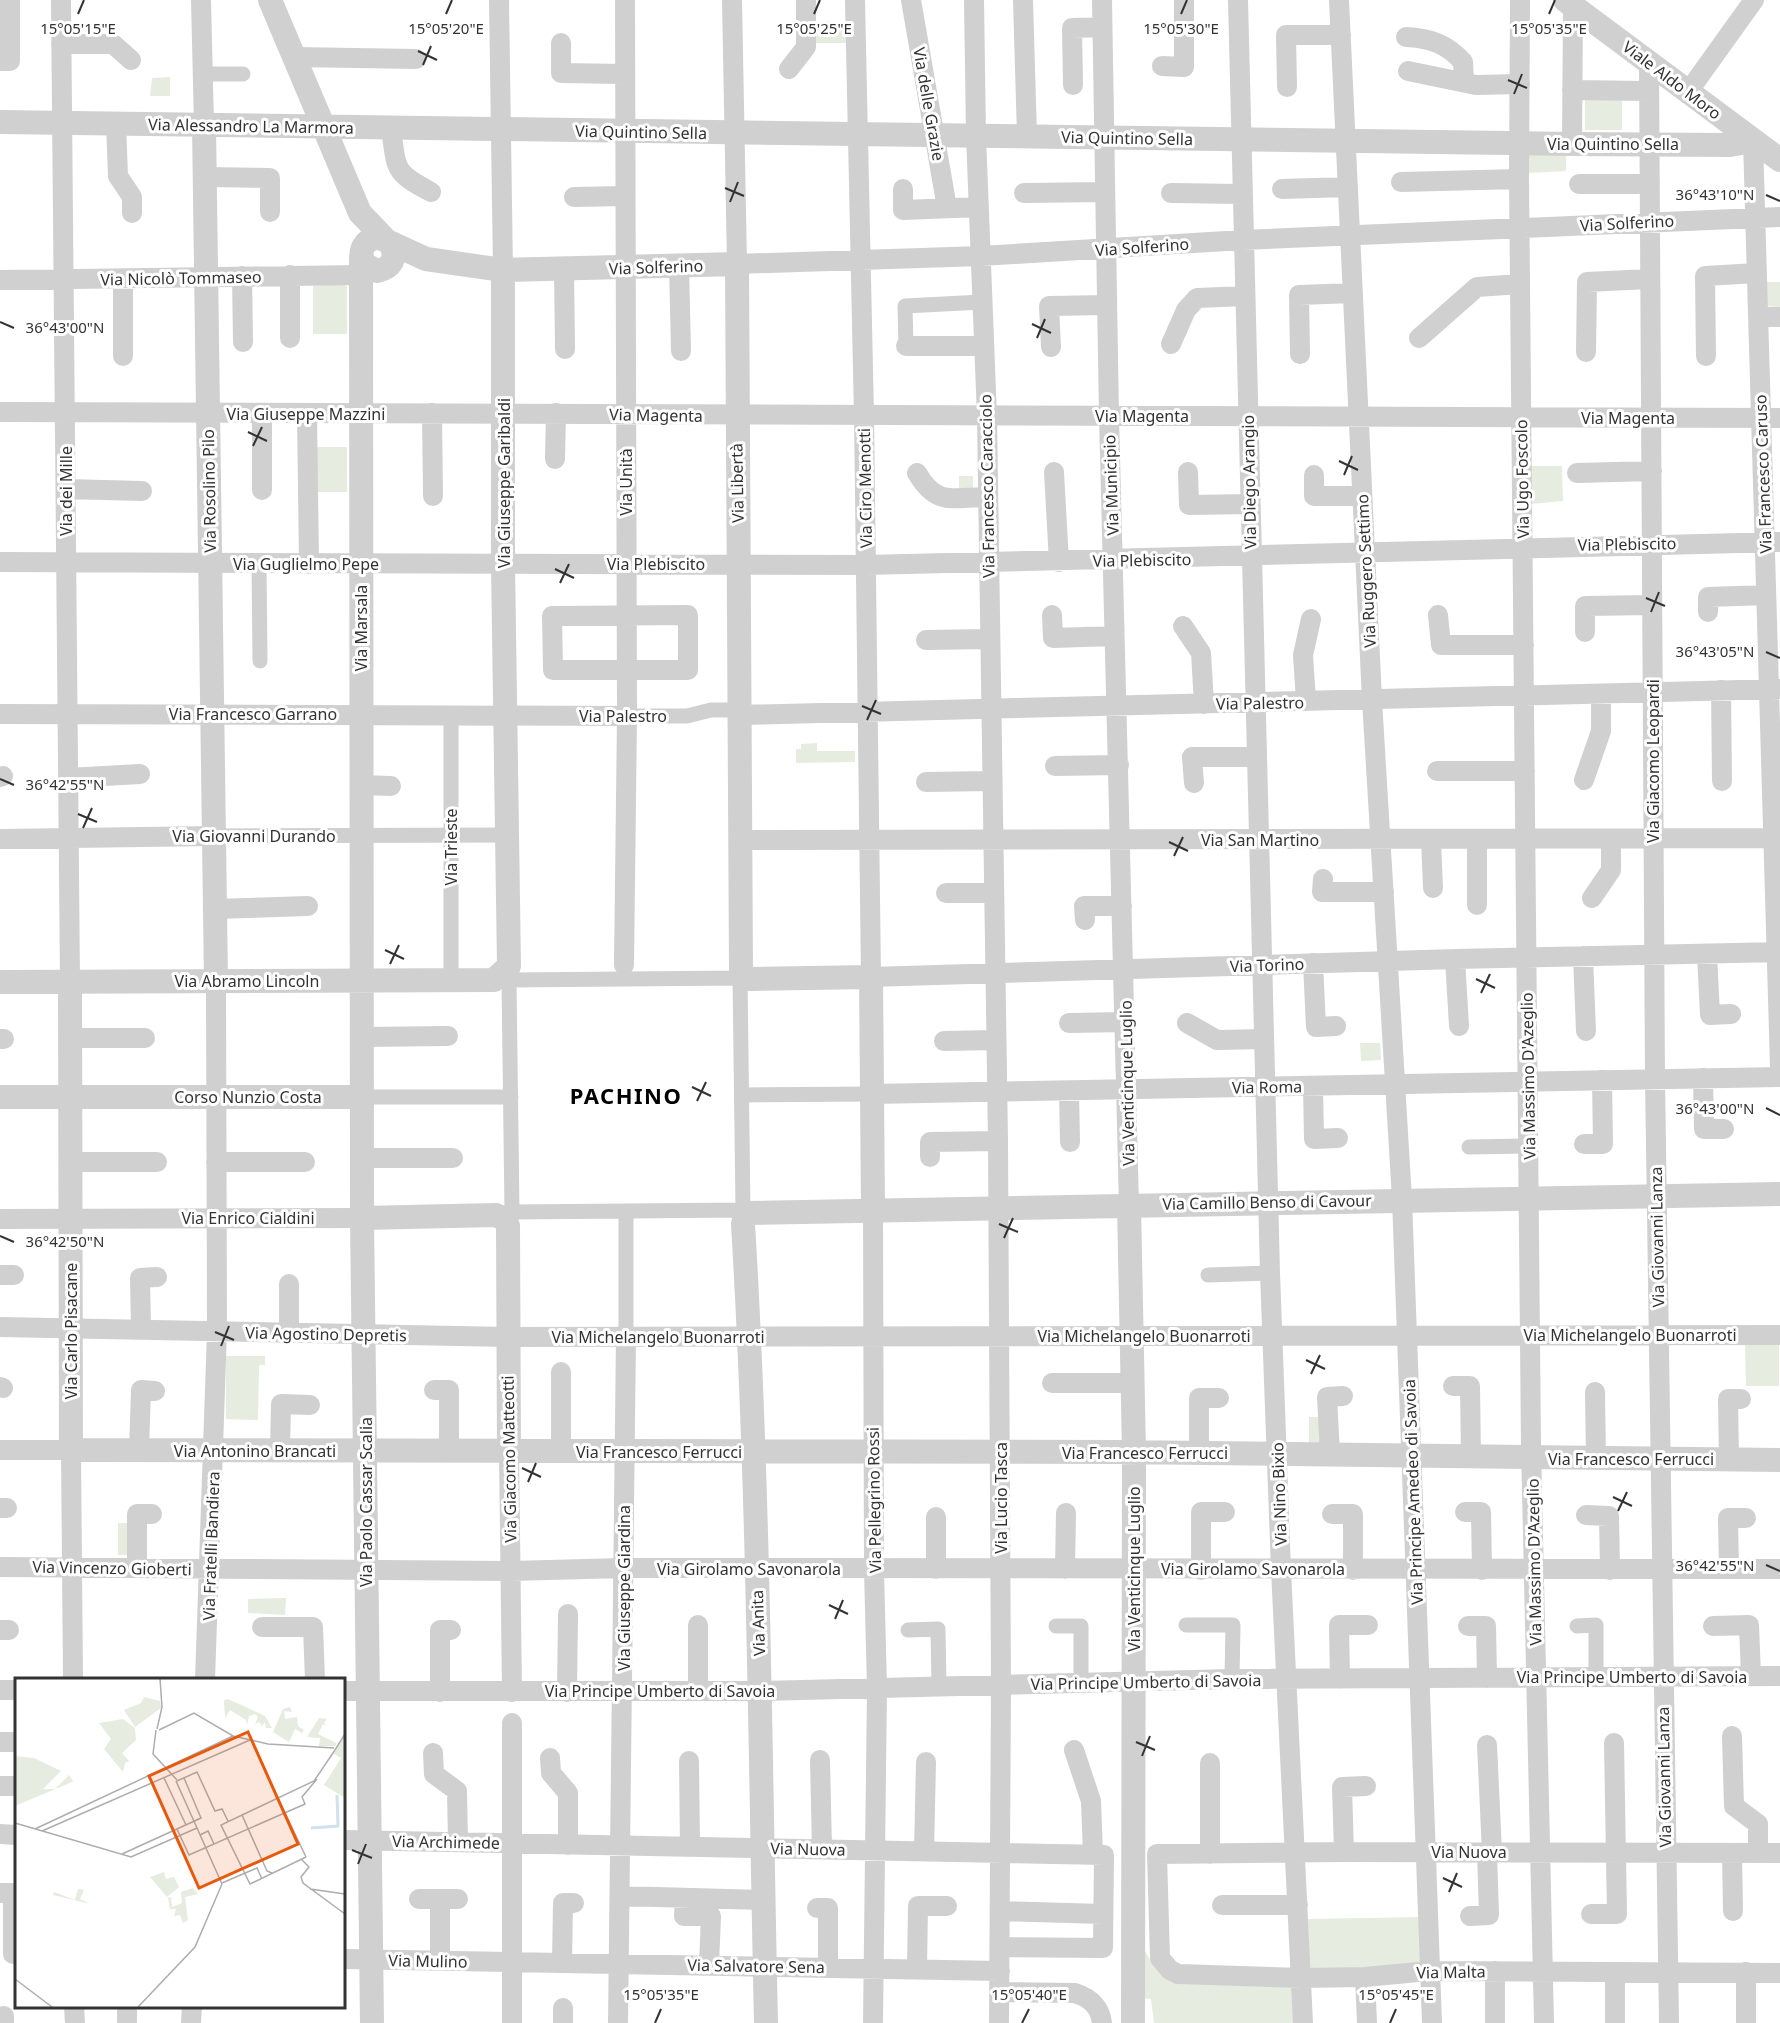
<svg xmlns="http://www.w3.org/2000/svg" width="1780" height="2023" viewBox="0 0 1780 2023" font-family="'Noto Sans',sans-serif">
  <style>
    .green { fill: #e6ecdf }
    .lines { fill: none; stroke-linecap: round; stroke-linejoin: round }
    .pedestrian { stroke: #d0d0d0; stroke-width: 15 }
    .minor { stroke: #d0d0d0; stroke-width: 20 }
    .tertiary { stroke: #d0d0d0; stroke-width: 24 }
    .ticks { fill: none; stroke: #333; stroke-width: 2 }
    .labels { text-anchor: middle; stroke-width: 6; stroke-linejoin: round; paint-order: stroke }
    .street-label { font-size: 16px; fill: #333; stroke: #fff }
    .district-label { font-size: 22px; font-weight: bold; letter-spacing: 1.5px; fill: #000; stroke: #fff }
    .inset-river { fill: none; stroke: #cfe2ee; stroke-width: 3 }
    .inset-road { fill: none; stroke: #adadad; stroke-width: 1.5 }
    .view { fill: #e8590c; fill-opacity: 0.15; stroke: #e8590c; stroke-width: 3 }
    .inset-edge { fill: none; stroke: #333; stroke-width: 3 }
    .ticks-label { font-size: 15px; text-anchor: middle; fill: #333; stroke: #fff; stroke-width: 6; stroke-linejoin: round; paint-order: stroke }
  </style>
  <rect width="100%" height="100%" fill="#fff"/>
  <path class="green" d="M812,21H847V43H812Z
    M170,77V96H150L152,78Z
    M1622,99V130H1585V100Z
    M1527,154H1566V171L1527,173Z
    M1764,282H1780V307L1763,306Z
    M344,284L347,287V334H313V286Z
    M313,447H347V492H313Z
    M1531,466H1562L1563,501L1530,504Z
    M959,476H973V492H959Z
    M817,743V751H855V762L796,763V749H801V744Z
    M1360,1043H1380L1381,1060L1361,1061Z
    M1745,1345H1779V1386H1746Z
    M226,1356H265V1365H259L258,1420L226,1419Z
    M1309,1417H1324L1325,1446L1309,1445Z
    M118,1523H130V1555H118Z
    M286,1598L285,1615L248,1613V1599Z
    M1421,1917L1422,1967L1309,1969L1308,1919Z
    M1142,1947L1156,1968L1292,1984L1294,2023H1154L1151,1999L1142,1998Z"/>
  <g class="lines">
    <path class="pedestrian" d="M202,74H243
      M906,346L905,306L982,302
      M259,564L260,661
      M627,716H687L711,710H739
      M214,836L507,835
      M743,975L740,978L743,1210L746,1213
      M740,978L509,980L512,1212L743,1210
      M451,980V715
      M742,1095L872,1094
      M362,1097H511
      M1469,1147L1529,1146
      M626,1211V1337
      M1208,1275L1270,1273
      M1186,1625H1233L1232,1679
      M1056,1626H1081V1683
      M1577,1626L1596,1625V1677
      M908,1630L938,1629L939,1687"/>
    <path class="minor" d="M61,0L70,982
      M201,0L204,125
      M499,0L503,270
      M732,0L737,264L981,256L1243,240L1780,217
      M855,0L864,416L871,977L1455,959L1780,952
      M911,0L947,208
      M974,0L976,136L987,417L998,1141L1001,1687L999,2023
      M1023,0L1027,137
      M1102,0L1109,416L1129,1206
      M1238,0L1270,1273L1281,1570L1303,2023
      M1339,0L1372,700L1402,1199L1432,2023
      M1520,0L1519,179L1531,1447L1544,2023
      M1406,37C1430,38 1447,44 1463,62L1464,82
      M561,43V73L624,74
      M61,44H113L131,60
      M294,57L416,59
      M0,61H10V0
      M1649,62L1655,1079L1669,2023
      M1162,66L1184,67V0
      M789,69L806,47V0
      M1408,71L1476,85L1520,84
      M1073,85L1072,28L1102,27
      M1287,87L1286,35H1341
      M1572,90L1649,91
      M1688,92L1754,0
      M116,123L118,176L132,197V213
      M391,129C397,170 393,172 431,192
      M1753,141L1780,1067
      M1572,144L1573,6
      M205,177L270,178V212
      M1401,182L1519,179
      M1579,184H1650
      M903,189V210L979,207
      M1282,189L1348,187
      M1024,193L1105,192
      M1171,193L1242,194
      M574,197L625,196
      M679,266L681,351
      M564,269L565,349
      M290,275V338
      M242,276L243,342
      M0,280L362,275
      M1758,317H1780
      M1419,338L1477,287L1520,284
      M1171,344L1186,310L1197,298L1245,296
      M906,346H984
      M1051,347L1049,306L1107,305
      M1586,352L1587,282L1649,279
      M1300,354L1299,295L1353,293
      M123,356V279
      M1706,356L1705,276L1757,273
      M0,412L1780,418
      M307,413L309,564
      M432,413L433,496
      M262,414V490
      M555,459L556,413
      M1054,472L1059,562
      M1188,472L1189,505L1250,504
      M917,473C937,507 952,497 988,497
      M1577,473L1652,471
      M1314,475V496H1362
      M66,489L142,491
      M0,562L866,565L1780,542
      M1708,612V597L1766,595
      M688,615V670H553L552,616Z
      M1052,615L1053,638L1114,636
      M1438,615L1441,645H1524
      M1183,626L1201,653L1204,704
      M1585,632V606L1652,605
      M926,640L989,639
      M1721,690L1722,781
      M1306,701L1303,655L1311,619
      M0,714L627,716
      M739,715L1780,689
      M1055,766L1119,765
      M1437,771H1525
      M0,777L3,776
      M68,778L140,774
      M1584,780L1601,731V694
      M926,782L991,781
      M1194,783L1192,757H1256
      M360,785L391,786
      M0,839L214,836
      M740,840L1780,838
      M1431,840L1433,888
      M1323,879L1322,892H1384
      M946,893H993
      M1592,898L1611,870V839
      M1477,905V840
      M216,909L308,906
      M1085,920L1084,906H1122
      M1707,954L1710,1015L1731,1014
      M1583,956L1586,1031
      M1455,959L1459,1026
      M1313,963L1316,1027L1336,1026
      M624,965L627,716L625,0
      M1069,1023L1126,1022
      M1187,1023L1217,1040L1264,1039
      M362,1037L448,1036
      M70,1038H145
      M0,1039H4
      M944,1041L996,1040
      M1703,1078L1704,1129H1724
      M1313,1086L1314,1139L1338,1138
      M1069,1091L1070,1142
      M872,1094L1780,1077
      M1584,1144H1603L1602,1080
      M930,1157V1142L998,1141
      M362,1158H453
      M71,1162H157
      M216,1162H305
      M873,1209L874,1570L877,1688L873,2023
      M0,1219L362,1218
      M0,1275H14
      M0,1327L508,1337L1780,1335
      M141,1329L140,1278L157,1277
      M289,1333V1284
      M1052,1383H1133
      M1453,1386H1470L1471,1458
      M0,1387L3,1388
      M434,1390H449V1452
      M1595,1392L1596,1459
      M0,1450H71L73,1680
      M139,1451L141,1390L155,1391
      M280,1451L281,1404L310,1405
      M509,1452L512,1692
      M561,1452V1372
      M1199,1454V1398H1219
      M1330,1454L1327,1397L1343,1396
      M1729,1460L1728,1399H1741
      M0,1508H7
      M1465,1512H1481L1482,1570
      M1332,1514H1353V1570
      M1586,1515L1609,1516L1610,1570
      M936,1517V1569
      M0,1567L511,1571L623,1568L1780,1569
      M137,1568V1514H152
      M1065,1569L1066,1513
      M1729,1569L1728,1518H1746
      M1201,1570V1512H1225
      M1468,1626H1486L1487,1678
      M1713,1626L1749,1625L1751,1676
      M262,1627H313L315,1680
      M0,1630H9
      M1340,1679L1339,1625H1368
      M205,1680L217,1331L216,981
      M0,1690H16
      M344,1691H760L1232,1679L1780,1676
      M698,1691V1625
      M440,1692V1630H451
      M567,1692L568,1614
      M1732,1736L1734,1806L1758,1824V1853
      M0,1742H16
      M1487,1745L1492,1852
      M1074,1750L1091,1801L1093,1854
      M433,1753L434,1774L457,1791L458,1842
      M550,1758L551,1773L568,1793V1845
      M820,1760L822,1849
      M689,1761L690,1847
      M0,1786H16
      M0,1834L16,1835
      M344,1840L1104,1855L1103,1948L1000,1947
      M924,1852L926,1762
      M1344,1852L1342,1787L1366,1786
      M1732,1853L1733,1911
      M1780,1853L1344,1852L1157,1854L1160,1958L1170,1970L1178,1974L1302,1978L1365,1977L1429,1971L1780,1973
      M1210,1854V1763
      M0,1893H13V1954
      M620,1896L764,1900
      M685,1898L684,1916H711L709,1965
      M419,1899H440
      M1222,1905H1298
      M817,1908H828V1967
      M1000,1911L1103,1914
      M1591,1914H1617L1614,1743
      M1470,1916L1489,1915L1487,1852
      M344,1959L1000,1971
      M440,1961V1899H458
      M562,1962L563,1903H574
      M917,1969L918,1906H947
      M1365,1977L1367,2023
      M999,1992L1075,1993C1090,1998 1100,2006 1102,2023
      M74,2006L75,2023
      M563,2008V2023
      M127,2011V2023
      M4,2016V2023
      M191,2023L192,2006
      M512,2023V1723
      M618,2023L626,1337
      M1495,2023V1971
      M1615,2023V1972
      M1746,2023V1972"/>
    <path class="tertiary" d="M270,0L360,213L385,239
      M1565,0L1780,160
      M0,122L1572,144L1730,145L1753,141
      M204,125L216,981
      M391,244C397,258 392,268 377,271L364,264C358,250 364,240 378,237L426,259L503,270L737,264L741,970L747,979H753L871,977L873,1209
      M361,257L362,1218L372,2023
      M0,982L494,980L509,966L503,564V270
      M70,982L71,1450L1120,1452L1780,1460
      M0,1097H362
      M1129,1206L1134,1452L1133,2023
      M362,1218L496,1215L506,1220L508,1226L509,1452
      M766,2023C760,1757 759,1490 743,1224L746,1213L1780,1194"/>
  </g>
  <path class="ticks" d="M78,14L84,0M446,14L452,0M814,14L820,0M1181,14L1187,0M1549,14L1555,0M418,51L437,60M423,65L431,46M1508,80L1527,88M1514,94L1522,74M725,188L744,196M1766,195L1780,201M730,202L738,182M0,322L14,328M1032,324L1051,333M1037,338L1045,319M248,432L267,441M253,446L262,427M1339,461L1358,470M1344,475L1352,456M555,569L574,578M560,583L569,564M1646,598L1665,606M1651,612L1659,592M1766,652L1780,658M862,706L881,714M867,720L876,700M0,779L14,785M78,814L97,822M83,828L92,808M1169,842L1188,851M1174,856L1183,837M385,950L404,959M390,964L399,945M1476,979L1495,988M1481,993L1490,974M692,1087L711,1096M697,1101L706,1082M1766,1108L1780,1115M999,1224L1018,1232M0,1236L14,1242M1004,1238L1013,1218M215,1332L234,1340M221,1346L229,1326M1306,1360L1325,1369M1311,1374L1320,1355M522,1468L541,1477M528,1482L536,1463M1613,1497L1632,1506M1618,1511L1627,1492M1766,1565L1780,1571M829,1605L848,1614M835,1619L843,1600M1136,1742L1155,1750M1142,1756L1150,1736M352,1850L372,1858M358,1864L366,1844M1443,1878L1462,1887M1449,1892L1457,1873M655,2023L661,2009M1022,2023L1029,2009M1390,2023L1396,2009"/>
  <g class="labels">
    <g class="street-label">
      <text transform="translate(1672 80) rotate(37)" y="6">Viale Aldo Moro</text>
      <text transform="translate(929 104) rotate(80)" y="6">Via delle Grazie</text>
      <text transform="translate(251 126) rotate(1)" y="6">Via Alessandro La Marmora</text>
      <text transform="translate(641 132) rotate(1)" y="6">Via Quintino Sella</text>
      <text transform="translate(1127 138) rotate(1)" y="6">Via Quintino Sella</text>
      <text x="1613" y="150">Via Quintino Sella</text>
      <text transform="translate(1627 223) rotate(-3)" y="6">Via Solferino</text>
      <text transform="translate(1142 247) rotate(-4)" y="6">Via Solferino</text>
      <text transform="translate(656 267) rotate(-2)" y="6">Via Solferino</text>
      <text transform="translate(181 278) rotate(-1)" y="6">Via Nicolò Tommaseo</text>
      <text x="306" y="420">Via Giuseppe Mazzini</text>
      <text transform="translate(656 415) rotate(1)" y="6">Via Magenta</text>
      <text x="1142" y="422">Via Magenta</text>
      <text x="1628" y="424">Via Magenta</text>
      <text transform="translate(1763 474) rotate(-92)" y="6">Via Francesco Caruso</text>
      <text transform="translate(1522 479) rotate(-91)" y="6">Via Ugo Foscolo</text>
      <text transform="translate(626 482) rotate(-90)" y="6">Via Unità</text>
      <text transform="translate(1249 482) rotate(-91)" y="6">Via Diego Arangio</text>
      <text transform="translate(504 483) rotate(-90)" y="6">Via Giuseppe Garibaldi</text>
      <text transform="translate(737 483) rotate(-91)" y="6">Via Libertà</text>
      <text transform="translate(1111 485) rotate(-92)" y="6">Via Municipio</text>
      <text transform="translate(987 486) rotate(-91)" y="6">Via Francesco Caracciolo</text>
      <text transform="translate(865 488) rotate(-91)" y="6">Via Ciro Menotti</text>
      <text transform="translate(66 491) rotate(-90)" y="6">Via dei Mille</text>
      <text transform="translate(209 491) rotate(-91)" y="6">Via Rosolino Pilo</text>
      <text transform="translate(1627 544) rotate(-1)" y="6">Via Plebiscito</text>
      <text transform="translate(1142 560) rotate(-1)" y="6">Via Plebiscito</text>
      <text x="306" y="570">Via Guglielmo Pepe</text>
      <text x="656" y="570">Via Plebiscito</text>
      <text transform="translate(1366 571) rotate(-93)" y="6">Via Ruggero Settimo</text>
      <text transform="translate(361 628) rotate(-90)" y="6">Via Marsala</text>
      <text transform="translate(1260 703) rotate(-1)" y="6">Via Palestro</text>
      <text x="253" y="720">Via Francesco Garrano</text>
      <text x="623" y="722">Via Palestro</text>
      <text transform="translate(1653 761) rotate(-90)" y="6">Via Giacomo Leopardi</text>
      <text x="254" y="842">Via Giovanni Durando</text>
      <text x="1260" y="846">Via San Martino</text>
      <text transform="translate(451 847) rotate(-90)" y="6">Via Trieste</text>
      <text transform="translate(1267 965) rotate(-2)" y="6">Via Torino</text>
      <text x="247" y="987">Via Abramo Lincoln</text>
      <text transform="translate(1528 1076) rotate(-91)" y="6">Via Massimo D'Azeglio</text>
      <text transform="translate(1127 1083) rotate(-91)" y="6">Via Venticinque Luglio</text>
      <text transform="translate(1267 1087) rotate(-1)" y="6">Via Roma</text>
      <text x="248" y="1103">Corso Nunzio Costa</text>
      <text transform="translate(1267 1202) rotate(-1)" y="6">Via Camillo Benso di Cavour</text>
      <text x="248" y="1224">Via Enrico Cialdini</text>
      <text transform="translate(1657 1237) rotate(-91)" y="6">Via Giovanni Lanza</text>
      <text transform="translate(71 1331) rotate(-90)" y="6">Via Carlo Pisacane</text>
      <text transform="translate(326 1334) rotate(1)" y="6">Via Agostino Depretis</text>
      <text x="1630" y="1341">Via Michelangelo Buonarroti</text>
      <text x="1144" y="1342">Via Michelangelo Buonarroti</text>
      <text x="658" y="1343">Via Michelangelo Buonarroti</text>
      <text x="255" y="1457">Via Antonino Brancati</text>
      <text x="659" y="1458">Via Francesco Ferrucci</text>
      <text x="1145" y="1459">Via Francesco Ferrucci</text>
      <text transform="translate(509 1459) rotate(-91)" y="6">Via Giacomo Matteotti</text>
      <text x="1631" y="1465">Via Francesco Ferrucci</text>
      <text transform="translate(1413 1492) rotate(-92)" y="6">Via Principe Amedeo di Savoia</text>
      <text transform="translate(1279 1494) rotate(-92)" y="6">Via Nino Bixio</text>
      <text transform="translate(1001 1498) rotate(-90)" y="6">Via Lucio Tasca</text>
      <text transform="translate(874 1500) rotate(-91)" y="6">Via Pellegrino Rossi</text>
      <text transform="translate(366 1502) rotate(-90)" y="6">Via Paolo Cassar Scalia</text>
      <text transform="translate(211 1546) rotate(-88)" y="6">Via Fratelli Bandiera</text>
      <text transform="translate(1534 1562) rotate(-91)" y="6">Via Massimo D'Azeglio</text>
      <text transform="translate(112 1568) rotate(1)" y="6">Via Vincenzo Gioberti</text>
      <text x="749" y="1575">Via Girolamo Savonarola</text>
      <text transform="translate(1134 1569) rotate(-90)" y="6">Via Venticinque Luglio</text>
      <text x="1253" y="1575">Via Girolamo Savonarola</text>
      <text transform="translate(624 1588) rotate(-90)" y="6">Via Giuseppe Giardina</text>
      <text transform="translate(758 1623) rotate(-92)" y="6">Via Anita</text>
      <text x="1632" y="1683">Via Principe Umberto di Savoia</text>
      <text transform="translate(1146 1682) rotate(-1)" y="6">Via Principe Umberto di Savoia</text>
      <text x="660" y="1697">Via Principe Umberto di Savoia</text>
      <text transform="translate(1664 1777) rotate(-91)" y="6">Via Giovanni Lanza</text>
      <text transform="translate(446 1842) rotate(1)" y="6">Via Archimede</text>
      <text transform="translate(808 1849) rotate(1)" y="6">Via Nuova</text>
      <text x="1469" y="1858">Via Nuova</text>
      <text transform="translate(428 1961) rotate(1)" y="6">Via Mulino</text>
      <text transform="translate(756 1966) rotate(1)" y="6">Via Salvatore Sena</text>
      <text transform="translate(1451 1972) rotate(-1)" y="6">Via Malta</text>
    </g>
    <g class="district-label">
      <text x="626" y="1104">PACHINO</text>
    </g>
  </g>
  <g transform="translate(15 1678)">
    <rect width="330" height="330" fill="#fff"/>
    <path d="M129,19L145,23L146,30L120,49L109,32L126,25ZM213,21L250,38L257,50H251L250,44L247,48L244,44L240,46L243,39L240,36L234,38L232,47L231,42L215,32L210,40L209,22ZM275,29L277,34L269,33L270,41L282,39L283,48L289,52L287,55L280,51L274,64L258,54L268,31ZM304,40L312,41L309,45L312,48L308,46L303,56L321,65V68H304L305,60L292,59ZM108,41L120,50L121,62L107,75L114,83L110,85L108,94L89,71L96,61L84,45ZM330,57V120L309,107L326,80L319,76ZM0,78L19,80L46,93L28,111H40L54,97L58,103L57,104L0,128ZM149,194L151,201L159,199L164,209L152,219L135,199ZM178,210L183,216L170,219L173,242L168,245L165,237L159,238L161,231H155L153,220L156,219L157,229L167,225L166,214ZM63,211L69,212L65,221L75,226L38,217L39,214L60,222Z" fill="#e6ecdf"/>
    <path class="inset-river" d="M296,150L323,148L322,117"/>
    <path class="inset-road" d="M142,51L147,29L145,1M141,52L138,76L162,102M144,52L179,35L218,58L253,66L319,70M320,72L330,56M149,100L171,147M161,103L207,206M162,103L182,94L200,133L207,131L213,143M263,120L291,179M227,137L252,193L257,195M0,145L116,179L182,150M20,151L218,58M162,151L174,177L290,126L287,119L302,101M27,153L235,62M185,157L193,153L199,166M107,176L186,140L169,100M291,179L235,206L206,147L299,103L320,72M286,181L294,189L286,199L288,205L330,236M207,205L242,190L247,201M295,211L330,216M0,301L37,329M123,329L180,269L207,206"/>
    <path class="view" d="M233,54L283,166L184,210L134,98Z"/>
    <rect width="330" height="330" class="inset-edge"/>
  </g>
  <g class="ticks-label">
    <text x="78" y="34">15°05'15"E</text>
    <text x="446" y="34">15°05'20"E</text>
    <text x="814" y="34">15°05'25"E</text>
    <text x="1181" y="34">15°05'30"E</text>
    <text x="1549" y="34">15°05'35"E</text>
    <text x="1715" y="200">36°43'10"N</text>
    <text x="65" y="333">36°43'00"N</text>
    <text x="1715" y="657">36°43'05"N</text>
    <text x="65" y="790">36°42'55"N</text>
    <text x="1715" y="1114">36°43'00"N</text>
    <text x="65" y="1247">36°42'50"N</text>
    <text x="1715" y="1571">36°42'55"N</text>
    <text x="661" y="2000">15°05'35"E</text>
    <text x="1029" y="2000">15°05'40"E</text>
    <text x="1396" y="2000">15°05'45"E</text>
  </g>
</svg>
